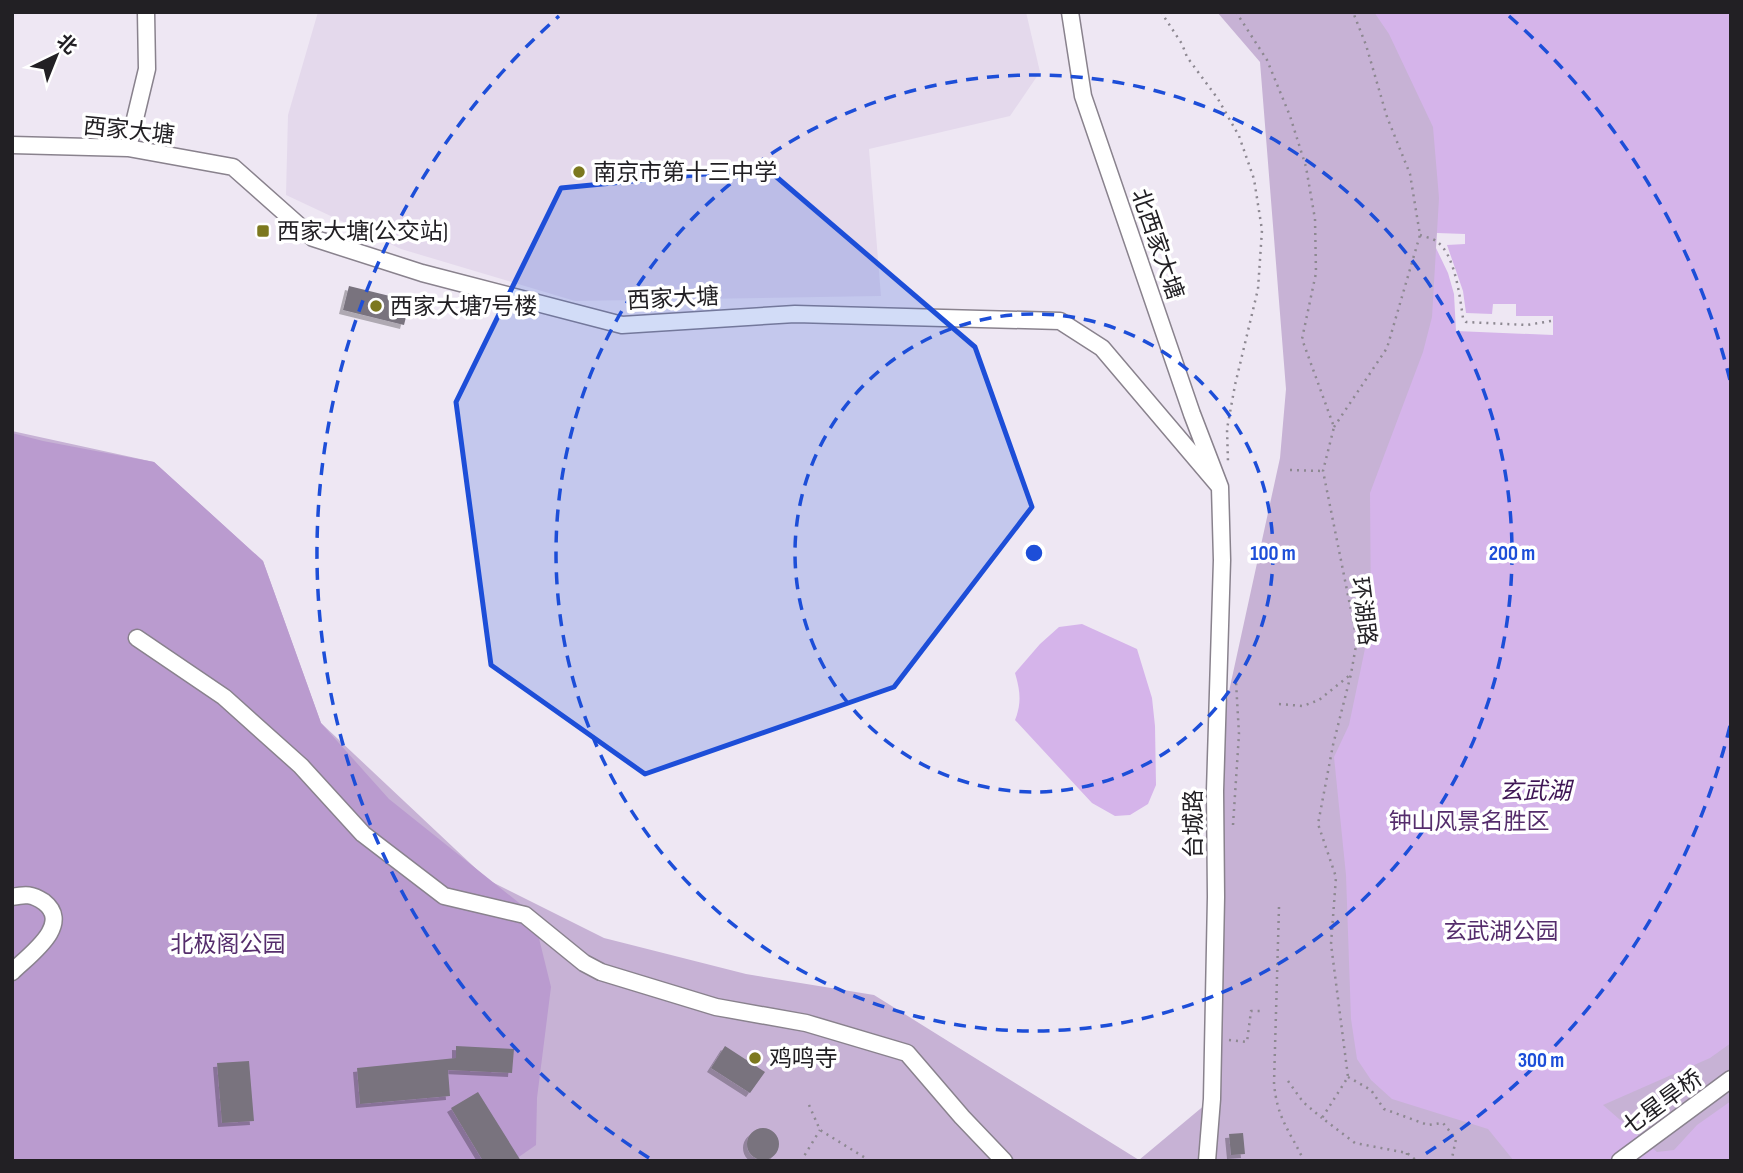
<svg xmlns="http://www.w3.org/2000/svg" width="1743" height="1173" viewBox="0 0 1743 1173" font-family="'Sofia Sans Condensed','Noto Sans SC',sans-serif">
  <style>
    .built { fill: #e4d9ec }
    .green { fill: #c7b2d5 }
    .forest { fill: #ba9bcf }
    .water { fill: #d5b4ea }
    .pier { fill: #eee7f3 }
    .building { fill: #79737e; filter: url(#shadow) }
    .lines { fill: none; stroke-linecap: round; stroke-linejoin: round }
    .minor-casing { stroke: #89828d; stroke-width: 19 }
    .path { stroke: #8d8891; stroke-width: 2.5; stroke-dasharray: 2 5; stroke-linecap: butt }
    .minor { stroke: #fff; stroke-width: 16 }
    .marked { fill: #1d4ed8; fill-opacity: 0.2; stroke: #1d4ed8; stroke-width: 5; stroke-linejoin: round }
    .ring { fill: none; stroke: #1d4ed8; stroke-width: 3.5; stroke-dasharray: 12 9 }
    .poi-dot { fill: #7c781e; stroke: #fff; stroke-width: 2.5 }
    .labels { text-anchor: middle; stroke-width: 7; stroke-linejoin: round; paint-order: stroke }
    .street-label { font-size: 23px; fill: #222024; stroke: #fff }
    .poi-label { font-size: 23px; fill: #222024; stroke: #fff; text-anchor: start }
    .park-label { font-size: 23px; fill: #552d6c; stroke: #fff }
    .water-label { font-size: 24px; font-style: italic; fill: #3f1655; stroke: #fff }
    .centre { fill: #1d4ed8; stroke: #fff; stroke-width: 3.5 }
    .ring-label { font-size: 21px; text-anchor: middle; font-weight: bold; fill: #1d4ed8; stroke: #fff; stroke-width: 7; stroke-linejoin: round; paint-order: stroke }
  </style>
  <defs>
    <filter id="shadow"><feDropShadow dx="-4" dy="4" stdDeviation="0" flood-color="#0004"/></filter>
  </defs>
  <rect width="100%" height="100%" fill="#eee7f3"/>
  <path class="built" d="M318,12H1026L1040,72L1010,116L869,149L881,296L575,301L401,249L286,195L288,115Z"/>
  <path class="green" d="M1217,12H1731V1161H12V431L154,462L263,561L321,723L488,880L604,938L746,974L874,995L1139,1160L1212,1099L1207,792L1280,458L1286,389L1260,62Z"/>
  <path class="forest" d="M12,433L43,441L154,462L263,561L321,723L389,799L533,914L551,987L537,1098L536,1145L513,1161H12Z"/>
  <path class="water" d="M1374,12H1731V1043L1710,1058L1603,1105L1657,1152L1674,1150L1697,1125L1731,1101V1161H1514L1488,1129L1392,1099L1371,1080L1357,1059L1351,1019L1346,875L1334,757L1349,725L1371,620L1370,493L1423,352L1432,317L1439,198L1433,127L1389,34Z
    M1082,624L1137,649L1152,698L1155,726L1156,785L1148,804L1130,815L1115,816L1092,803L1015,720C1022,703 1020,690 1015,673L1040,644L1059,627Z"/>
  <path class="pier" d="M1437,233L1465,234V244L1447,245L1463,291L1466,313L1492,314L1493,304H1516V316H1553V335L1456,331L1454,294L1448,273L1436,248Z"/>
  <path class="building" d="M349,286L410,301L404,325L343,310Z
    M456,1046L514,1049L512,1073L448,1070L450,1096L360,1104L357,1068L456,1058Z
    M725,1046L765,1072L750,1093L711,1068Z
    M249,1061L254,1121L222,1123L217,1063Z
    M478,1092L521,1161H483L451,1108Z
    M747 1144a16 16 0 1 1 32 0a16 16 0 1 1-32 0Z
    M1243,1133L1245,1154L1231,1155L1229,1134Z"/>
  <g class="lines">
    <defs>
      <path id="minor" d="M1070,12L1083,96L1192,414L1220,487L1222,560L1215,791L1216,897L1212,1099L1207,1161
        M12,145L128,148L233,167L313,238L422,273L622,325L795,314L1060,321L1102,348L1220,487
        M128,148L147,69L146,12
        M137,638L224,697L301,766L363,834L444,896L525,915L584,963L601,972L716,1007L806,1023L907,1053L962,1117L1004,1161
        M12,897C26,894 32,894 44,902C73,925 29,955 12,972
        M1620,1161L1731,1079"/>
    </defs>
    <use href="#minor" class="minor-casing"/>
    <path class="path" d="M1161,12L1182,44L1187,57L1218,99L1239,136L1254,179L1262,230L1258,289L1235,385L1227,429L1228,462
      M1236,12L1267,60L1290,116L1306,167L1315,219L1316,273L1302,339L1334,427L1323,471L1357,640L1351,674L1333,745L1318,824L1336,877L1331,944L1348,1077L1322,1118L1355,1143L1407,1153L1417,1161
      M1420,235C1425,237 1432,238 1436,241C1455,253 1460,298 1463,318L1466,322L1527,325L1551,321
      M1334,427L1387,348L1420,235L1410,174L1387,117L1366,45L1353,12
      M1290,470L1323,471
      M1279,704L1303,706L1319,700L1350,675
      M1233,825L1239,734L1236,682
      M1279,907L1274,1083C1277,1119 1290,1131 1304,1161
      M1229,1040L1247,1042L1251,1011H1260
      M1348,1077L1371,1090L1384,1109L1428,1125L1443,1123L1456,1139L1452,1158L1449,1161
      M1288,1081L1303,1102L1322,1118
      M809,1105L820,1130L867,1159L866,1161
      M1407,1153V1161
      M801,1161L820,1130"/>
    <use href="#minor" class="minor"/>
  </g>
  <path class="marked" d="M766,168L975,347L1032,507L894,687L645,774L491,665L456,402L561,188Z"/>
  <g class="ring">
    <circle cx="1034" cy="553" r="239"/>
    <circle cx="1034" cy="553" r="478"/>
    <path d="M1730 726A717 717 0 0 1 1419 1158M649 1158A717 717 0 0 1 559 16M1509 16A717 717 0 0 1 1730 380"/>
  </g>
  <g class="poi-dot">
    <circle cx="579" cy="172" r="7"/>
    <rect x="256" y="224" width="14" height="14" rx="3.5"/>
    <circle cx="376" cy="306" r="7"/>
    <circle cx="755" cy="1058" r="7"/>
  </g>
  <g class="labels">
    <g class="street-label">
      <text transform="translate(129 130) rotate(6)" y="8">西家大塘</text>
      <text transform="translate(1158 244) rotate(71)" y="8">北西家大塘</text>
      <text transform="translate(673 298) rotate(-3)" y="8">西家大塘</text>
      <text transform="translate(1364 611) rotate(83)" y="8">环湖路</text>
      <text transform="translate(1193 824) rotate(-90)" y="8">台城路</text>
      <text transform="translate(1662 1102) rotate(-36)" y="8">七星旱桥</text>
    </g>
    <g class="poi-label">
      <text x="593" y="180">南京市第十三中学</text>
      <text x="277" y="239">西家大塘(公交站)</text>
      <text x="390" y="314">西家大塘7号楼</text>
      <text x="769" y="1066">鸡鸣寺</text>
    </g>
    <g class="park-label">
      <text x="1469" y="829">钟山风景名胜区</text>
      <text x="1501" y="939">玄武湖公园</text>
      <text x="228" y="952">北极阁公园</text>
    </g>
    <g class="water-label">
      <text x="1535" y="799">玄武湖</text>
    </g>
  </g>
  <circle cx="1034" cy="553" r="10" class="centre"/>
  <g class="ring-label">
    <text x="1273" y="560">100 m</text>
    <text x="1512" y="560">200 m</text>
    <text x="1541" y="1067">300 m</text>
  </g>
  <rect width="1743" height="1173" fill="none" stroke="#222024" stroke-width="28"/>
  <g transform="translate(56 56) rotate(43)" stroke="#ffffff" stroke-width="5" paint-order="stroke">
  <path d="M0-5L12 26L0 18L-12 26Z" fill="#222024"/>
  <text y="-10" font-size="19" font-weight="bold" text-anchor="middle" fill="#222024">北</text>
  </g>
</svg>
